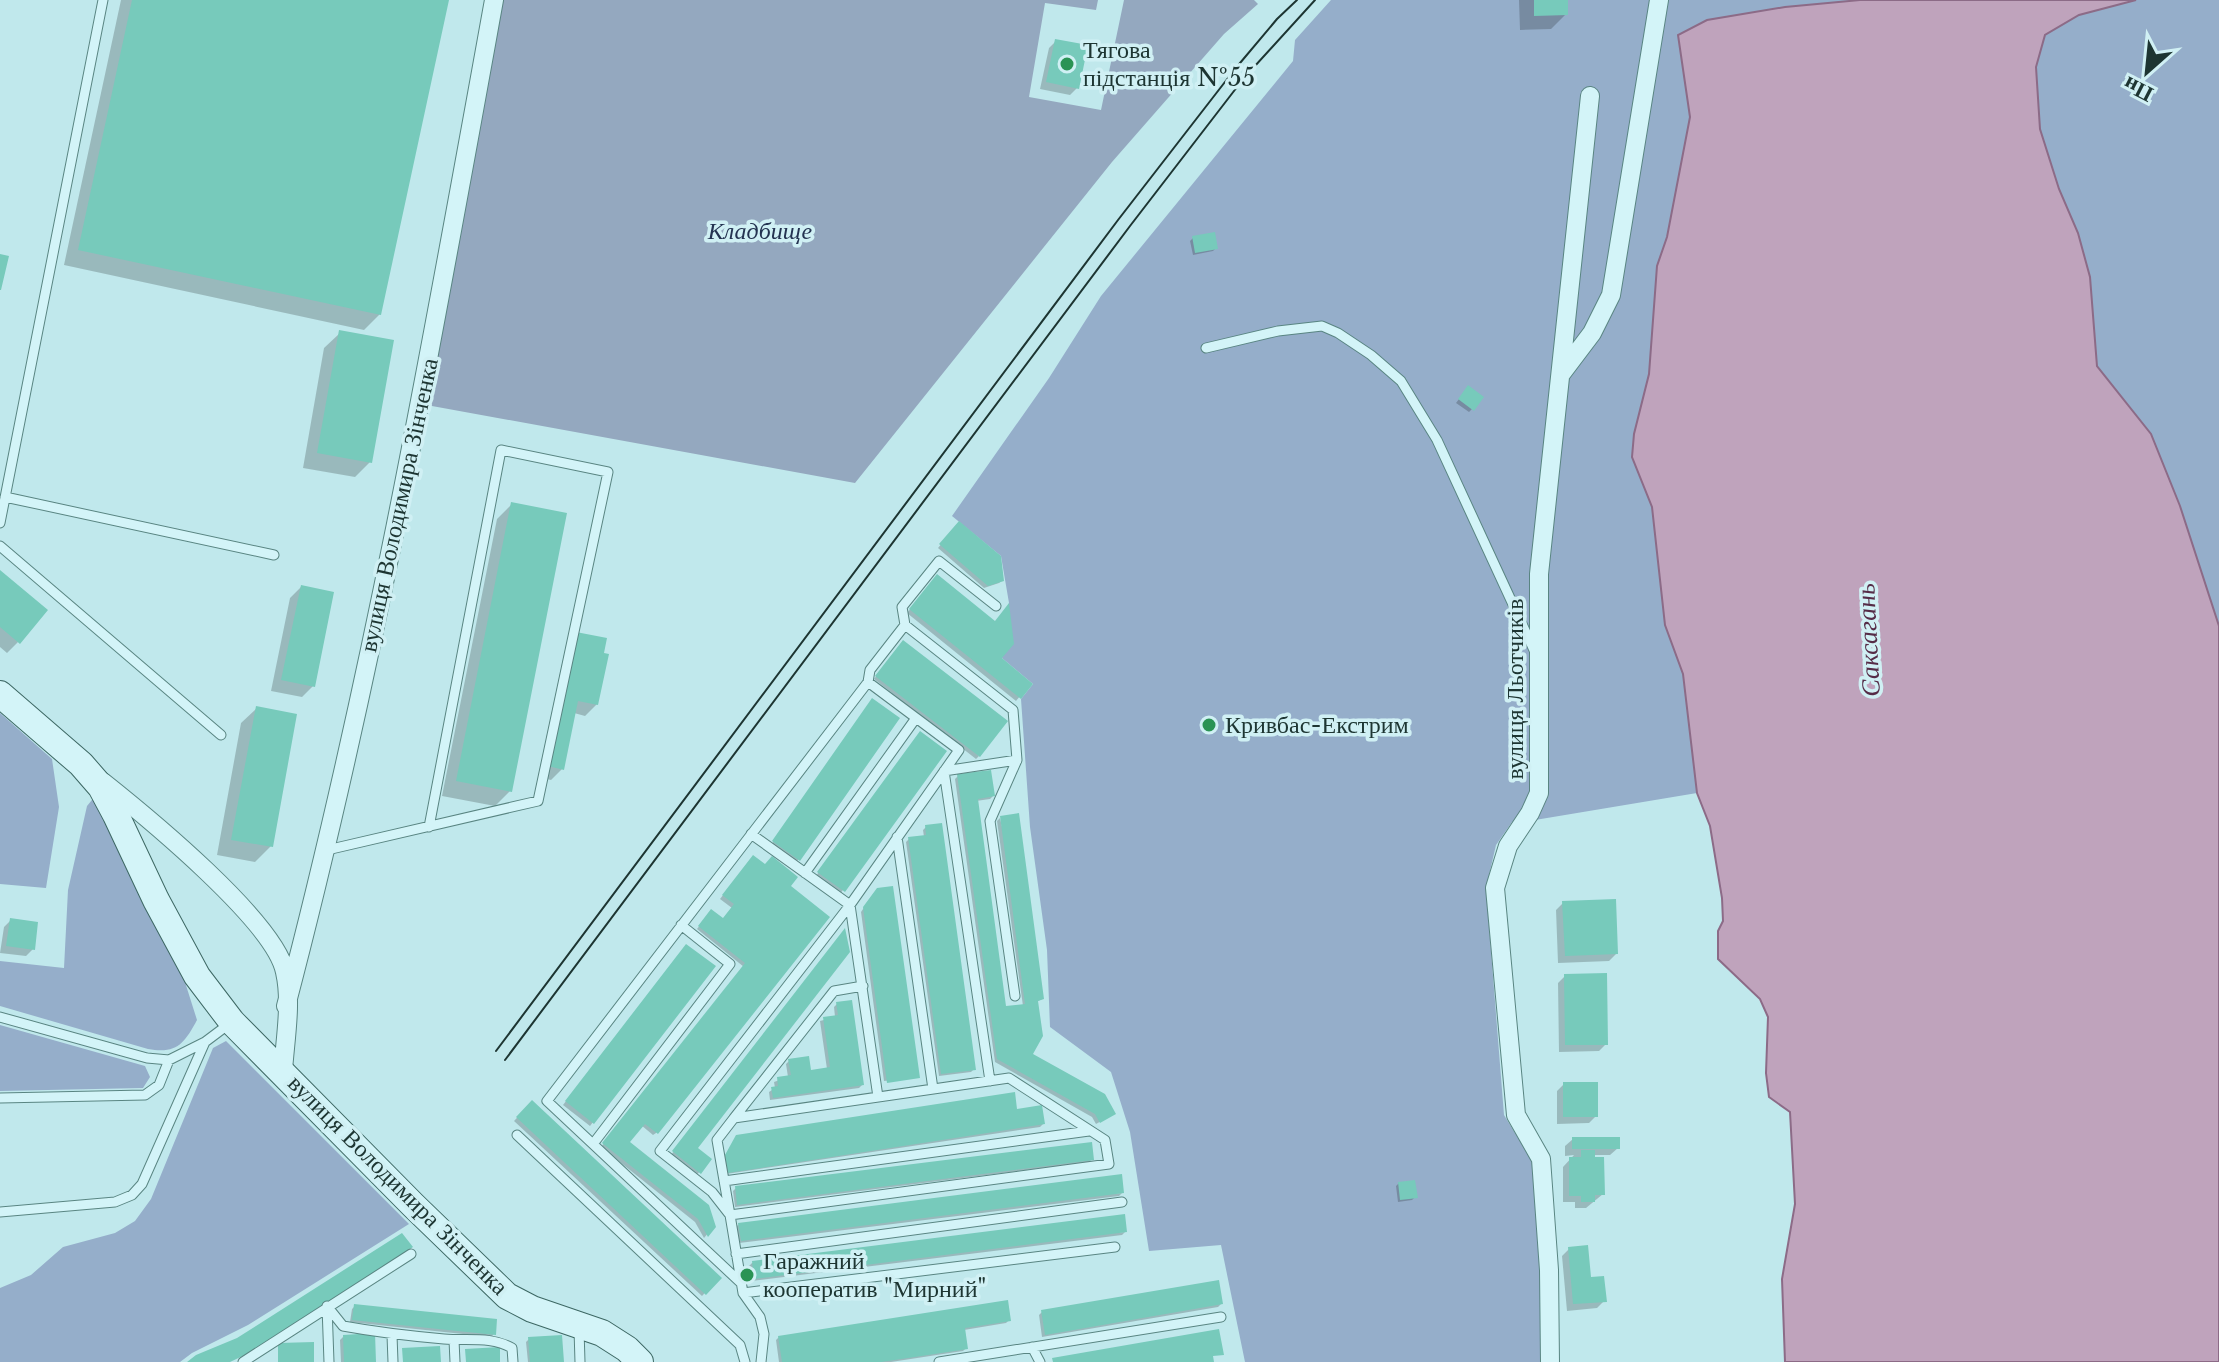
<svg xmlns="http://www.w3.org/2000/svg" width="2219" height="1362" viewBox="0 0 2219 1362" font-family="'Libre Baskerville',serif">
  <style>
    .green { fill: #95aeca }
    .cemetery { fill: #94a8bf }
    .water { fill: #bfa3bc; stroke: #8c6b87; stroke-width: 2 }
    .shadow { fill: #0003 }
    .building { fill: #77cabb }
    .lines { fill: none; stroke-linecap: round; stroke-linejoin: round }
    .lane-casing { stroke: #598582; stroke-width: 11 }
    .street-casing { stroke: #598582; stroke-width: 20 }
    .secondary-casing { stroke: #3c6763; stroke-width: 28 }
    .lane { stroke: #d3f4f8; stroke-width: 9 }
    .street { stroke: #d3f4f8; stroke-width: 18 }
    .secondary { stroke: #d3f4f8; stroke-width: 26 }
    .tram { stroke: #1d3532; stroke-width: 2 }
    .poi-dot { fill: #2a9354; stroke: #d0f0f4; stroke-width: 3 }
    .labels { text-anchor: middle; stroke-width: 7; stroke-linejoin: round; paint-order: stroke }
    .poi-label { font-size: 24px; fill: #1d3532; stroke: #d0f0f4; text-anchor: start }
    .park-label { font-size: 24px; font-style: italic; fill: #243351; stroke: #d0f0f4 }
    .street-label { font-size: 24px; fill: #1d3532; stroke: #d0f0f4 }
    .water-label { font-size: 26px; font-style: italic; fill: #552c47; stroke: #d0f0f4 }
  </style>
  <rect width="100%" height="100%" fill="#c0e8ec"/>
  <path class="green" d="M1331,0H1860L1785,7L1707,20L1686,83L1690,117L1667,237L1657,266L1649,374L1632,457L1652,507L1665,625L1683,674L1697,793L1535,820L1512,822L1496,845L1486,888L1504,1115L1534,1164L1540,1269L1541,1362H1245L1221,1245L1149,1251L1130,1132L1111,1072L1050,1027L1047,950L1030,827L1021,699L1033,684L1002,658L1009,603L1001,556L952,516L1049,378L1101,296L1293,61L1295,40Z
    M2136,0H2219V626L2180,506L2151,434L2097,366L2090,277L2078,233L2059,189L2040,129L2036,67L2045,35L2079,15Z
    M0,713L52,759L59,807L46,888L0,884Z
    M96,795L145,904L184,979L197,1020C184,1044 177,1054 148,1049L0,1006V961L64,968L68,890L87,806Z
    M0,1025L145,1066L150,1077L143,1088L0,1091Z
    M226,1041L409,1224L248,1325L192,1353L180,1362H0V1288L31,1275L63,1247L115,1233L135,1221L151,1199L213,1048Z"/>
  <path class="cemetery" d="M494,0H1098L1096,10L1045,3L1029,97L1101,110L1124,0H1254L1258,4L1224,34L1112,162L855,483L421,404Z"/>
  <path class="water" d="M1860,0H2136L2079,15L2045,35L2036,67L2040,129L2059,189L2078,233L2090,277L2097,366L2151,434L2180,506L2219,626V1362H1785L1782,1279L1795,1204L1790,1112L1769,1097L1766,1073L1768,1017L1760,999L1718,959V931L1723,921L1722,898L1710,826L1697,793L1683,674L1665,625L1652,507L1632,457L1634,434L1649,374L1657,266L1667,237L1690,117L1678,35L1707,20L1785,7Z"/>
  <path class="shadow" d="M121,0H447L380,314L364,330L64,265Z
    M1519,0H1566V14L1551,29L1520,30Z
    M1056,41L1077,88L1070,95L1040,89L1049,48Z
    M1193,238L1216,248L1213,251L1193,255L1190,241Z
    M340,333L370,462L355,477L303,468L324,348Z
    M1465,391L1472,409L1469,412L1456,403Z
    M512,504L510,791L495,806L442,796L497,519Z
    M959,523L1002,580L999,583L984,588L938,548Z
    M0,573L18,642L7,653L0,647Z
    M934,579L999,658L1030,684L1016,701L907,613Z
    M301,587L313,686L302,697L271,691L290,598Z
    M577,634L597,704L585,716L574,713L562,769L551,780L538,777L566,645Z
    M900,646L979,756L976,759L874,679Z
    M870,704L799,859L796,862L771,845Z
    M257,708L271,846L255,862L217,855L241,723Z
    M917,737L945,752L840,894L816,876Z
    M958,776L993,796L990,799L976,801L1004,1008L1023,1006L997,821L1000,818L1042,999L1036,1002L1031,1055L1110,1116L1096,1124L1092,1117L995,1062L955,779Z
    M926,827L974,1069L971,1072L939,1076L906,842L909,839L924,837L923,830Z
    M750,860L795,877L656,1133L653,1135L641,1125L627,1143L714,1226L704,1238L695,1222L601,1147L744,967L697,929L708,915L723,921L732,908L720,899Z
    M874,893L917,1077L884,1081L861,912Z
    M1563,903L1616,954L1609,961L1558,963L1556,910Z
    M11,920L33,949L26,956L0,953L4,927Z
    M844,932L696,1149L709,1160L696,1176L671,1155Z
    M683,949L713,967L590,1126L563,1105Z
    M1565,976L1606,1044L1599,1051L1559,1052L1558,983Z
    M837,1004L862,1085L859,1088L770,1100L769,1092L775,1088L774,1082L788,1077L786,1064L789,1061L809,1072L827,1069L820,1021L835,1017L834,1007Z
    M1564,1084L1596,1116L1589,1123L1557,1124V1091Z
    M532,1102L719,1278L702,1296L514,1121Z
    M1016,1111L1043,1124L1040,1127L726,1174L723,1159L737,1136Z
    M1573,1139L1618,1148L1610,1155H1589L1603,1194L1586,1208H1575V1202H1563V1167L1574,1155L1565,1156V1146Z
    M1092,1159L1089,1162L735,1207L733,1191L736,1188Z
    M1399,1183L1415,1197L1412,1200L1398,1202L1396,1186Z
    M1122,1193L1119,1196L739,1243L736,1227L739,1224Z
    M1125,1232L1122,1235L751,1281L749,1266L752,1263Z
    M1569,1249L1604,1301L1597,1308L1567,1311L1562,1256Z
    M1221,1304L1218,1307L1042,1337L1039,1315L1042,1312Z
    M355,1306L494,1334L491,1337L350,1322L352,1309Z
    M1009,1320L1006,1323L964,1330L966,1348L963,1351L891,1362H779L776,1340L779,1337Z
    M343,1337L374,1362H341L340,1340Z
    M529,1339L562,1362H528L526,1342Z"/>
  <path class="building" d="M132,0H449L381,315L78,250Z
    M1534,0H1568V15L1534,16Z
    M1055,39L1088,45L1079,89L1046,82Z
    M1215,232L1218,249L1195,253L1192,236Z
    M0,254L9,256L1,290H0Z
    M339,330L394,340L372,463L317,453Z
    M1468,385L1484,397L1474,411L1458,399Z
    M511,502L567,513L512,792L456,781Z
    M959,521L1001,556L1004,581L988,586L939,544Z
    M0,570L48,610L20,644L0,627Z
    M937,574L995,621L1009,603L1014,644L1002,658L1033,684L1021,699L909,609Z
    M301,585L334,592L315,687L281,680Z
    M576,632L607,638L604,653L609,654L598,705L578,701L564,770L548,766Z
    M903,640L1008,721L980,757L875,676Z
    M872,698L900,718L800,861L772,841Z
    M256,706L297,714L273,847L231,840Z
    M920,731L947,751L845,892L817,872Z
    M991,770L995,796L978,799L1006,1006L1025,1004L1000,816L1019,813L1044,999L1038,1001L1043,1036L1033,1054L1105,1094L1116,1114L1100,1123L1095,1114L997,1059L957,774Z
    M942,823L976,1070L941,1074L908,837L926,835L925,825Z
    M753,855L765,864L772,856L798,877L791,886L830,917L658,1134L645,1124L630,1142L709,1205L716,1227L708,1237L698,1219L602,1143L745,963L698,926L711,909L723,918L734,904L722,895Z
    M893,886L920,1078L887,1083L863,907L877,888Z
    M1616,899L1618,954L1565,956L1562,901Z
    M10,918L38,922L35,950L6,946Z
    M845,928L850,952L698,1148L712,1159L701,1174L672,1151Z
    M686,944L716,966L594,1124L565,1101Z
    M1607,973L1608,1045H1565L1564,974Z
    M852,1000L864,1085L773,1098L771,1087L778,1086L777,1077L791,1075L788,1059L809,1056L811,1070L830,1067L823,1017L838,1015L836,1002Z
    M1563,1082H1598V1117H1563Z
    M1015,1092L1017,1109L1042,1105L1045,1124L728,1173L725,1155L736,1135Z
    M532,1100L722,1278L706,1295L516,1117Z
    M1572,1137H1620V1149H1572Z
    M1092,1142L1094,1160L737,1205L735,1186Z
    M1581,1150H1595V1157H1604L1605,1195H1595V1202H1581V1196H1569V1157H1581Z
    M1122,1174L1124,1193L741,1241L738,1223Z
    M1415,1180L1418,1198L1400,1200L1398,1182Z
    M1125,1214L1127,1232L754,1279L752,1261Z
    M402,1233L413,1247L251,1352L230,1362H187L196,1355L237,1338Z
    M1588,1245L1591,1277L1604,1276L1607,1302L1573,1304L1568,1247Z
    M1219,1280L1223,1304L1045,1335L1041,1310Z
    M1008,1300L1011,1321L965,1328L968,1349L881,1362H782L778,1336Z
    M354,1304L497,1319L496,1335L352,1320Z
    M1219,1329L1224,1355L1213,1356L1214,1362H1053L1052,1358Z
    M375,1333L376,1362H344L343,1335Z
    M562,1335L564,1362H530L528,1337Z
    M314,1342V1362H278V1343Z
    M440,1346L441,1362H403L402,1348Z
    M500,1347V1362H466L465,1349Z"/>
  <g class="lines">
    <defs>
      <path id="lane" d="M1206,348L1278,331L1322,326L1338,333L1371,355L1401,381L1437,440L1534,650
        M5,497L274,555
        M0,523L103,0
        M0,546L221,735
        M905,625L1013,710L1017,760L944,771L990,1081
        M868,682L870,670L905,625L902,607L939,561L996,606
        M751,834L850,905L878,1097
        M897,837L933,1089
        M327,850L538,801L608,472L501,450L429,827
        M805,873L916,718
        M1015,996L990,821L1017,760
        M0,1017L147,1058L169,1060L205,1042
        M1009,1078L1105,1140L1109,1164L730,1215L717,1140L734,1118Z
        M0,1098L145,1095L159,1085L169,1060
        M734,1118L834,991L863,986
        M517,1135L740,1345L745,1362
        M593,1144L730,964L681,925
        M724,1181L1089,1131
        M0,1212L115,1202L132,1195L142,1184L205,1042L229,1024
        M736,1254L1122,1202
        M741,1283L547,1101L868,682L959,750L850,905L660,1151L712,1192L730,1215L743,1293L760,1317L764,1334L761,1362
        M743,1293L1115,1247
        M327,1306L343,1326C376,1332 410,1336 444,1339C468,1341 491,1336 512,1348L513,1362
        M327,1306L329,1362
        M579,1329L580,1362
        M392,1335L393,1362
        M454,1340L455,1362
        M1032,1347L1040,1362
        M243,1362L411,1254
        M939,1362L1221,1317"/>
      <path id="street" d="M1561,374L1592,333L1611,295L1659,0
        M103,782C147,817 275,922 285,972C292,1003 285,1040 283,1071
        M286,1006C373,675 433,337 494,0
        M1550,1362L1549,1270L1541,1159L1516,1115L1495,888L1508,846L1530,813L1539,793V574L1590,96"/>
      <path id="secondary" d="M0,694L81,764L101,787L116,815L156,900L197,976L232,1022L413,1205L507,1296L532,1309L602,1333L627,1349L640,1362"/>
    </defs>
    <use href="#lane" class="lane-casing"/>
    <use href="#street" class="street-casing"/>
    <use href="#secondary" class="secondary-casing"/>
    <use href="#lane" class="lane"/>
    <use href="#street" class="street"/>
    <use href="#secondary" class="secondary"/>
    <path class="tram" d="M496,1051L1118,220L1235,69L1277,19L1297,0
      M505,1060L1130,226L1244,78L1315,0"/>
  </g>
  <g class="poi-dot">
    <circle cx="1067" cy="64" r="8"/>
    <circle cx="1209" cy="725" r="8"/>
    <circle cx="747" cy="1275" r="8"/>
  </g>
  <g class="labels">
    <g class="poi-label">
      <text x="1083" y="58">Тягова<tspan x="1083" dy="28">підстанція №55</tspan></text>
      <text x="1225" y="733">Кривбас-Екстрим</text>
      <text x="763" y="1269">Гаражний<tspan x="763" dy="28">кооператив "Мирний"</tspan></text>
    </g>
    <g class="park-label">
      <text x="760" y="239">Кладбище</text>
    </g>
    <g class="street-label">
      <text transform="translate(399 505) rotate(-78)" y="8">вулиця Володимира Зінченка</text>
      <text transform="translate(1515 689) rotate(-90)" y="8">вулиця Льотчиків</text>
      <text transform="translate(398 1185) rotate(45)" y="8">вулиця Володимира Зінченка</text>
    </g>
    <g class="water-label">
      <text transform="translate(1868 640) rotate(-93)" y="9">Саксагань</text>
    </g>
  </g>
  <g transform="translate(2147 72) rotate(207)" stroke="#d0f0f4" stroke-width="6" paint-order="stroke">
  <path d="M0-6L14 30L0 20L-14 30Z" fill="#1d3532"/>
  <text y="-12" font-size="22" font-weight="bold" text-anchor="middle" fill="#1d3532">Пн</text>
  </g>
</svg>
